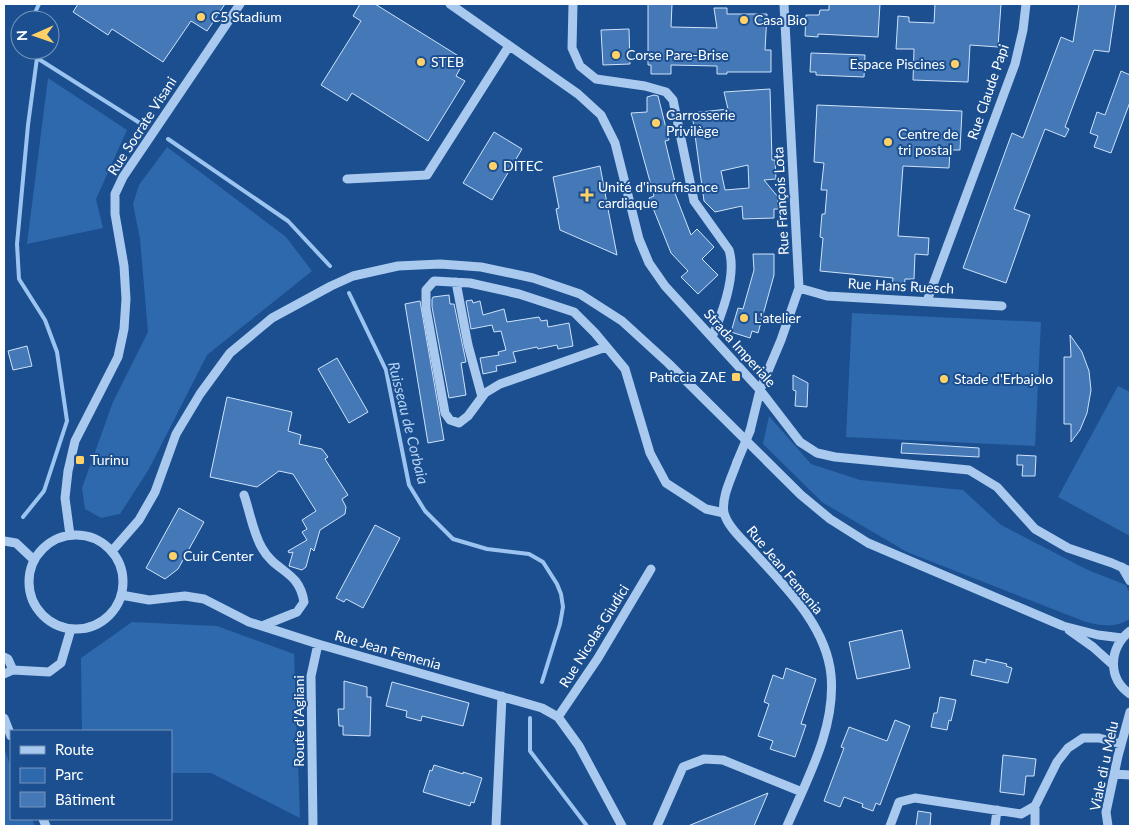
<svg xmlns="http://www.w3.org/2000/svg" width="1134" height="830" viewBox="0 0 1134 830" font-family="Lato,sans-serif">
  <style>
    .green { fill: #2e69ad }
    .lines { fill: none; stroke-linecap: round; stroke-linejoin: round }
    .stream { stroke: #9cc4f0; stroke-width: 4 }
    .building { fill: #4478b7; stroke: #cfe3fa; fill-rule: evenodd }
    .minor { stroke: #a9c9ee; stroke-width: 9 }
    .minor-bridge { stroke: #a9c9ee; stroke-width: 9 }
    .poi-dot { fill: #ffd166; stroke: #1b4f8f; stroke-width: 2 }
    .labels { text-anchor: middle; stroke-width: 4; stroke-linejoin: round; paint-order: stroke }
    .poi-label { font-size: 14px; fill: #fff; stroke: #1b4f8f; text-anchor: start }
    .street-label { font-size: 14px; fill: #fff; stroke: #1b4f8f }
    .water-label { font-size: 15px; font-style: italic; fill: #b5d3f5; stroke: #1b4f8f }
  </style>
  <rect width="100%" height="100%" fill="#1b4f8f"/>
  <path class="green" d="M48,78L127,130L96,199L103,228L27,244Z
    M167,147L286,237L312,271L207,355L149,469L120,514L101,518L85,509L82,488L113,402L148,332L140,239L133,204L139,185Z
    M852,313L1041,322L1035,446L846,437Z
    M1118,386L1130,392V536L1058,497Z
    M769,416L811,464L860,480L963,490L1001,525L1088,570L1126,585L1130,594V619C1115,628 1103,626 1086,622L907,552L822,502L763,444Z
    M132,622L217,626L294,654L300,818L211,773H171V731H82L81,658Z
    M4,748L11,767V819H32L35,826H4Z"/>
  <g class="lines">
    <path class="stream" d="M33,20V17L39,4
      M36,50L37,58L143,125
      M168,139L288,221L330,266
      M349,293L386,370L409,485L425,511L453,539L487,549L529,554L543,562L557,584L561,594L563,607L560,624L542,682
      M23,517L44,491L67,421L57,352L45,320L19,279L17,244L28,125L37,58
      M530,718V751L587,826"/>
  </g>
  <path class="building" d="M78,4H225L207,31L191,21L163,62L112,29L108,35L73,12Z
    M360,4H375L465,60L456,76L465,81L428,141L352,93L347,101L321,85L361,21L353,16Z
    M648,4H672L671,27L717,28L714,8H727V14H767L765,50H771V72H727V74H717V66L671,65V74H651V65H648Z
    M829,4H880L878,37L818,34V37L805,36L806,15H819L820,10H829Z
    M935,4H1001L998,47L970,45L968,82L913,80L914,49H896L898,16L909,17V22L934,23Z
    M1079,4H1116L1109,52L1094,50L1065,127L1069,129L1065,137L1045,129L1014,209L1030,215L1006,283L963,268L1012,133L1023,138L1061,37L1073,42Z
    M629,29L630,64L603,65L601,30Z
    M811,53L865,55L864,77L816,75V72H810Z
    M1121,71L1130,75V102L1111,153L1094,147L1098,136L1090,133L1097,112L1105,115Z
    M770,89L772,160H775L776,179L764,180L778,197V209H774V218L743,219L742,206L715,212L704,201L692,113L728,109L724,92ZM748,165L749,188L725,190L721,171Z
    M654,95L658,96L669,140L665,141L675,182L671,183L691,235L697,229L714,247L702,259L718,275L698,294L681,277L688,271L671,253L649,198L654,196L631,113L647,112V97Z
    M817,105L962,111L960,150H950L949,168L903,166L898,236L929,238L928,255L915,254L914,279H905L904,290L892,289L893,278L820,271L823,238L820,237L822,214H825L827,190H821L824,163L814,162Z
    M494,132L522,149L492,200L463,183Z
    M600,166L609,214L617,255L560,230L556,209L559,208L553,177Z
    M753,254H774V275L758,333L752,331L750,338L731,332L738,308L743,309L754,270Z
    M449,295L450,304H454L466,362L461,363L466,395L449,398L432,307V299L433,297Z
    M472,300L473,303L480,301L483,315L504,309L507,322L539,317L541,321L547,320L548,327L569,323L573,346L558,349L557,345L538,349L537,347L513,352L516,362L496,366L497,371L483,374L480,358L499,355L498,352L506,350L501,331L494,332L492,325L471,329L466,301Z
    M420,301L444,440L428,443L405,304Z
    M1070,335L1082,352L1089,371L1091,390L1087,413L1080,430L1071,442V424H1064V357H1071Z
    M27,346L32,366L13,370L8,351Z
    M337,358L368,412L349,423L318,369Z
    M793,375L808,383L807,407L795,406L796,391L793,390Z
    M227,397L292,412L288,431L301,435L299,444L322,449L328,457L325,459L348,495L342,499L346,507L345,514L320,530L314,551L311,548L306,567L302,570L289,566L293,552L289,553L288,551L307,540L302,532L307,529L302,520L316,511L293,474L279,471L257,487L210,477Z
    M902,443L979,448V457L901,453Z
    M1017,455L1036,456L1035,476H1022L1023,465H1017Z
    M179,508L204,522L178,569L165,579L146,568Z
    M375,525L400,538L363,608L346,599L344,602L336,598Z
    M902,630L910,668L857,679L849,642Z
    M986,659L1007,664L1006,666L1012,668L1008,683L971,675L974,660L986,663Z
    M786,668L816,679L801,724L806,725L795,757L770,749L773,741L758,736L769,704L764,702L773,675L783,679Z
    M344,681L367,687V697H371L370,736L343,735V726H339L338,709H344Z
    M392,682L469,703L463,726L422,716L421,721L406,717L407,711L386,706Z
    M940,697L956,700L951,721L949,720L947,730L931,727L934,713H937Z
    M895,720L910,726L880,805L876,803L873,811L862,807L863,804L844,797L840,807L824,801L844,748L841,747L849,727L887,741Z
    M1003,755L1036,759L1034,776H1026L1024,795L1000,792Z
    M434,765L463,774V772L482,778L474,803L471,802L470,806L423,792L430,770L432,771Z
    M768,793L754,826H688Z
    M918,811L931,813L930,826H916Z"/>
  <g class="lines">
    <path class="minor" d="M450,4L578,94L601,115L615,143L639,239L649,263L665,286L760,390L800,442L817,453L835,457L969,470L997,487L1035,529L1068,548L1112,563L1130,571
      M573,4L572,48L580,66L596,79L645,86L666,92L673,100L694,201L729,250C737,275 722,314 712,337
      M347,179L427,175L509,46
      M456,282L468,345L482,397
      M799,288L827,296L1002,306
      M927,301L1015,64L1023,30L1026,4
      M606,347L500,384L485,393L468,416L459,423L450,420L445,413L426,308V290L434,281L470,283L519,294L574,312L595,333L625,369L650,453L666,483L706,509L724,513
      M750,431L760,390L781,340L799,288L784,4
      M737,462C732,477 721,497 724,513C728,527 742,539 751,549C783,585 826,624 831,675C836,728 807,779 787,826
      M244,495C250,512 253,533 262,548C276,573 299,570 304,602L297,612L262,626
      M29 582a47 47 0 1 1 94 0a47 47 0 1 1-94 0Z
      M70,535L65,498L68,471L75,441L118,357L124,329L126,299L124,266L115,214V194L123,177L240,4
      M4,541L16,543L34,560
      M112,551L139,520L155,492L176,434L200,394L230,353L272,318L331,286L353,276L398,266L440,264L481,267L533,278L580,294L622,321L668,363L801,495L830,519L868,543L1063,626L1098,635L1122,638
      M1122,567L1130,581
      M121,595L149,600L185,596L204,599L249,622L318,644L542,708L558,717L579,746L622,826
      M1069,630L1093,647L1113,665
      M1130,631C1109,648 1107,678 1130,694
      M4,657L8,659L13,670
      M4,674L13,670L49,672L61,663L71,629
      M558,717L598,658L651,569
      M4,718L11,736
      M1114,774L1130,775
      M43,819L46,826
      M313,826L311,676L318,644
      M496,826L502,696
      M657,826L683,767L704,759L723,760L802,792
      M890,826L899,802L915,798L1021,814L1035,806L1057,762L1068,748L1083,738H1099L1121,744
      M995,826L997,810
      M1035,826V806
      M1108,826L1106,812L1118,756L1130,712"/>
    <path class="minor-bridge" d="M737,462L750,431"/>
  </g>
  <g class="poi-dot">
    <circle cx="201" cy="17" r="5"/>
    <circle cx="744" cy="20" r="5"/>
    <circle cx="616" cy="55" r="5"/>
    <circle cx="421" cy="62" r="5"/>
    <circle cx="955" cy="64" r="5"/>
    <circle cx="656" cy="123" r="5"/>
    <circle cx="888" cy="142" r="5"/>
    <circle cx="493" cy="166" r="5"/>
    <path d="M584.5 187.5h5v5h5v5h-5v5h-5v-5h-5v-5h5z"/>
    <circle cx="744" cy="318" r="5"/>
    <rect x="731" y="372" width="10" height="10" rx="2.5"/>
    <circle cx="944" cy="379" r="5"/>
    <rect x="75" y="455" width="10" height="10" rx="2.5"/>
    <circle cx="173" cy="556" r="5"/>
  </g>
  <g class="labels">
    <g class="poi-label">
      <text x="211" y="22">C5 Stadium</text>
      <text x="754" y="25">Casa Bio</text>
      <text x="626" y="60">Corse Pare-Brise</text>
      <text x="431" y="67">STEB</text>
      <text x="945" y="69" text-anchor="end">Espace Piscines</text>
      <text x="666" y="120">Carrosserie<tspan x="666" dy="16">Privilège</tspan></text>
      <text x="898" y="139">Centre de<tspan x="898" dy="16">tri postal</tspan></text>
      <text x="503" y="171">DITEC</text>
      <text x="598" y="192">Unité d'insuffisance<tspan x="598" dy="16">cardiaque</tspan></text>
      <text x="754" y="323">L'atelier</text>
      <text x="726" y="382" text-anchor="end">Paticcia ZAE</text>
      <text x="954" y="384">Stade d'Erbajolo</text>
      <text x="90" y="465">Turinu</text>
      <text x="183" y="561">Cuir Center</text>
    </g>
    <g class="street-label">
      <text transform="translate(988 92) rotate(-71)" y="5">Rue Claude Papi</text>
      <text transform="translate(142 126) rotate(-57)" y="5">Rue Socrate Visani</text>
      <text transform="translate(781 201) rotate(-93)" y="5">Rue François Lota</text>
      <text transform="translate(901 286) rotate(3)" y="5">Rue Hans Ruesch</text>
      <text transform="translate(740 348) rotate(48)" y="5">Strada Imperiale</text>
      <text transform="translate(785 570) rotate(50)" y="5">Rue Jean Femenia</text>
      <text transform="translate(594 636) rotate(-58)" y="5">Rue Nicolas Giudici</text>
      <text transform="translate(388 650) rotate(16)" y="5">Rue Jean Femenia</text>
      <text transform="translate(299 721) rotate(-90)" y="5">Route d'Agliani</text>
      <text transform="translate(1104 766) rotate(-78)" y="5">Viale di u Melu</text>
    </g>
    <g class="water-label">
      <text transform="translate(408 423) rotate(76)" y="5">Ruisseau de Corbaia</text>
    </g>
  </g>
  <rect width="1134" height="830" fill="none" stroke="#ffffff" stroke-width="10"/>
  <rect x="10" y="730" width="162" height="90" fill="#1b4f8f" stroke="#7695bc"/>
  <rect x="20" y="746" width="25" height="8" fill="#a9c9ee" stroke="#7695bc"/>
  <text x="55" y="755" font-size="15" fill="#ffffff">Route</text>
  <rect x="20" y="768" width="25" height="15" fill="#2e69ad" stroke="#7695bc"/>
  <text x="55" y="780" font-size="15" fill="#ffffff">Parc</text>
  <rect x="20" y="792" width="25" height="15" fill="#4478b7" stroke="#7695bc"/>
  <text x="55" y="805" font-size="15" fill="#ffffff">Bâtiment</text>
  <g transform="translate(35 35) rotate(268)"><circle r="24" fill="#1b4f8f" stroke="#7695bc"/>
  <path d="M0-4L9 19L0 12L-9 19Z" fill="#ffd166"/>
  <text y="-8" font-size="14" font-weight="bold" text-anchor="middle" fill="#ffffff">N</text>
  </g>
</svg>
